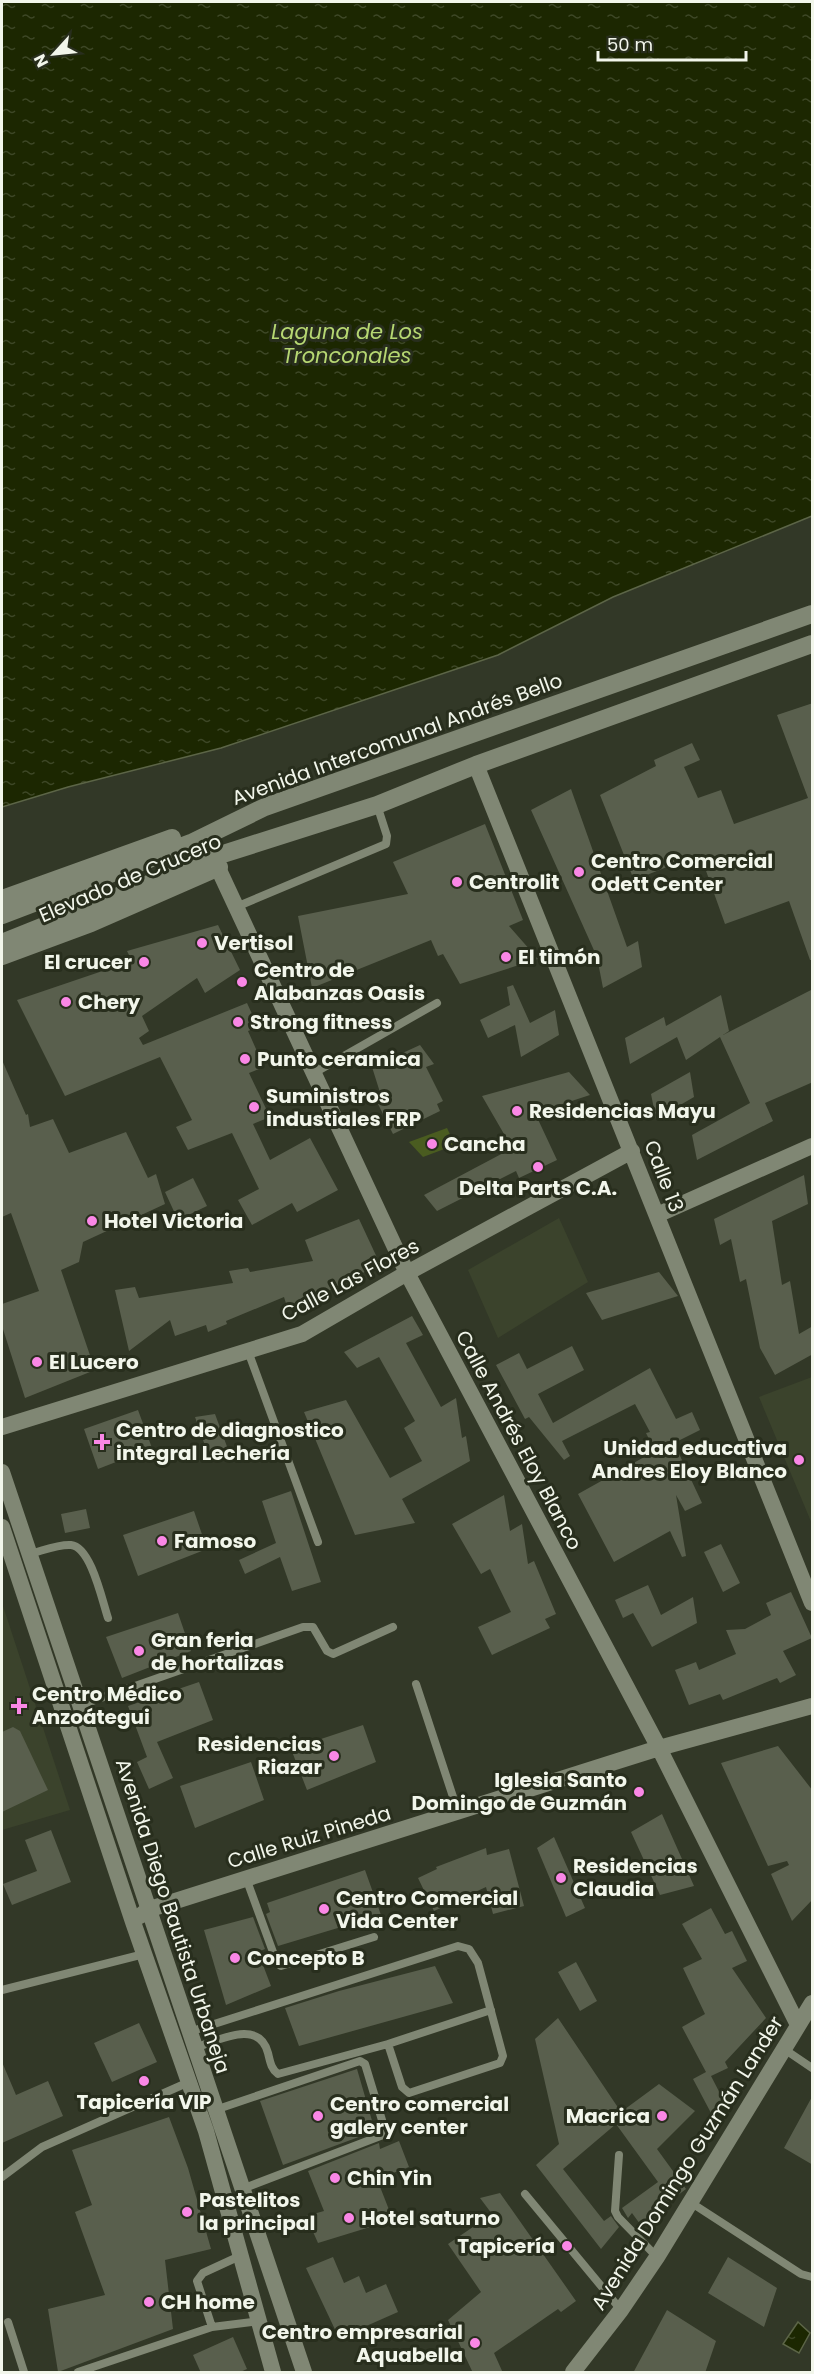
<svg xmlns="http://www.w3.org/2000/svg" width="814" height="2374" viewBox="0 0 814 2374" font-family="Poppins,sans-serif">
  <style>
    .built { fill: #3b432c }
    .garden { fill: #4a5c20 }
    .water { fill: url(#water-ripples); stroke: #5c6547; stroke-width: 1.5 }
    .building { fill: #595f4d }
    .lines { fill: none; stroke-linecap: round; stroke-linejoin: round }
    .service { stroke: #808774; stroke-width: 8 }
    .minor { stroke: #808774; stroke-width: 16 }
    .secondary { stroke: #808774; stroke-width: 18 }
    .poi-dot { fill: #fa87e6; stroke: #282e1d; stroke-width: 2 }
    .labels { text-anchor: middle; stroke-width: 6; stroke-linejoin: round; paint-order: stroke }
    .street-label { font-size: 20px; fill: #f2f6eb; stroke: #282e1d }
    .poi-label { font-size: 20px; font-weight: bold; fill: #f2f6eb; stroke: #282e1d; text-anchor: start }
    .water-label { font-size: 21px; font-style: italic; fill: #b6d772; stroke: #282e1d }
  </style>
  <defs>
    <pattern id="water-ripples" width="26" height="14" patternUnits="userSpaceOnUse" patternTransform="scale(1.5)"><rect width="26" height="14" fill="#1c2701"/><path d="M2 4q2-2 4 0t4 0M15 11q2-2 4 0t4 0" fill="none" stroke="#3d4726"/></pattern>
  </defs>
  <rect width="100%" height="100%" fill="#323827"/>
  <path class="built" d="M559,1218L588,1282L498,1338L468,1270Z
    M812,1377V1524L759,1397Z
    M2,1603L70,1810L2,1830Z"/>
  <path class="garden" d="M447,1128L455,1145L423,1157L409,1142Z"/>
  <path class="water" d="M2,2H812V516L613,597L498,655L221,748L68,787L2,807Z
    M798,2322L810,2333L799,2353L783,2344Z"/>
  <path class="building" d="M813,703V960H810L789,901L725,924L700,854L634,880L600,795L656,766L654,760L692,743L700,760L684,767L698,798L721,790L734,824L808,798L777,715Z
    M571,789L627,947L638,941L642,967L603,988L597,957L531,810Z
    M485,824L523,920L509,926L538,959L460,984L443,954L438,956L431,940L312,988L298,916L408,894L393,862Z
    M218,925L240,970L205,993L197,978L142,1016L149,1031L139,1038L143,1045L247,1003L258,1027L248,1031L264,1067L249,1073L270,1117L253,1124L270,1160L310,1138L338,1190L297,1212L292,1203L252,1225L238,1200L259,1189L232,1133L188,1150L176,1127L192,1120L160,1057L65,1096L17,1000L132,961L127,951Z
    M513,985L530,1023L555,1010L559,1035L521,1057L515,1025L488,1038L480,1020L510,1005L507,987Z
    M813,989V1082L765,1103L773,1121L697,1160L692,1135L750,1103L720,1037L686,1060L677,1037L630,1064L625,1038L664,1017L666,1026L721,995L729,1031L723,1035Z
    M420,1045L434,1064L426,1067L443,1101L437,1104L440,1111L393,1134L378,1104L383,1102L372,1067Z
    M2,1060L26,1115L28,1114L30,1127L53,1119L69,1153L126,1132L148,1178L156,1174L165,1204L83,1242L79,1262L61,1270L95,1370L25,1398L2,1326V1304L39,1291L11,1213L2,1217Z
    M569,1072L590,1095L535,1113L557,1160L519,1178L516,1171L437,1211L424,1195L507,1151L500,1136L504,1134L482,1096Z
    M690,1072L694,1097L656,1119L651,1094Z
    M804,1175L808,1204L772,1221L782,1285L790,1281L799,1334L813,1326V1354L775,1375L760,1348L746,1279L740,1282L731,1239L720,1245L714,1219Z
    M193,1178L207,1206L178,1220L165,1192Z
    M359,1219L380,1264L303,1304L288,1310L284,1297L226,1321L227,1324L208,1332L206,1325L175,1336L170,1320L129,1351L115,1290L135,1287L139,1298L233,1283L229,1271L248,1268L250,1272L313,1261L305,1240Z
    M659,1272L678,1296L602,1320L586,1293Z
    M412,1316L423,1335L406,1343L441,1407L456,1398L462,1438L466,1436L470,1461L402,1499L415,1523L355,1535L304,1412L346,1400L390,1478L422,1461L404,1428L415,1421L379,1357L357,1368L344,1352Z
    M572,1346L584,1370L538,1394L553,1423L650,1368L676,1419L692,1412L700,1430L674,1443L702,1503L685,1511L676,1495L686,1556L682,1557L670,1531L614,1562L578,1494L655,1451L646,1433L650,1432L635,1404L562,1441L570,1456L564,1460L529,1417L525,1419L496,1365L519,1353L527,1369Z
    M138,1410L152,1448L98,1469L84,1429Z
    M215,1414L229,1452L210,1460L195,1417Z
    M291,1491L321,1582L292,1591L280,1557L245,1574L239,1560L276,1543L262,1501Z
    M504,1495L510,1531L522,1524L528,1564L534,1561L556,1614L545,1619L550,1628L492,1655L478,1627L511,1612L490,1569L481,1574L452,1524Z
    M86,1509L90,1528L65,1533L61,1514Z
    M194,1511L207,1549L138,1576L123,1535Z
    M721,1544L740,1583L723,1592L704,1552Z
    M648,1585L661,1615L693,1597L697,1623L652,1647L633,1613L623,1618L615,1600Z
    M791,1592L812,1638L783,1651L796,1675L780,1683L777,1678L723,1700L720,1694L689,1705L675,1670L696,1662L699,1670L736,1654L726,1630L745,1629L771,1615L766,1603Z
    M178,1613L191,1651L122,1678L106,1637Z
    M199,1682L213,1720L157,1742L173,1778L149,1789L137,1762L147,1757L128,1706Z
    M363,1725L376,1762L307,1790L291,1749Z
    M13,1727L20,1731L48,1790L2,1812V1732Z
    M778,1746L813,1791V1899L792,1921L771,1874L789,1865L787,1861L768,1866L721,1763Z
    M251,1762L264,1800L195,1828L180,1786Z
    M662,1814L694,1886L660,1895L631,1832Z
    M51,1830L71,1882L12,1905L3,1884L37,1871L25,1840Z
    M554,1837L585,1908L566,1917L537,1848Z
    M486,1848L487,1855L509,1849L524,1906L493,1914L486,1887L434,1911L418,1878L437,1869L436,1867Z
    M365,1870L381,1915L278,1946L266,1914L270,1912L267,1903Z
    M711,1908L725,1934L732,1931L747,1961L732,1968L766,2018L725,2062L728,2068L711,2076L726,2105L711,2113L693,2079L706,2072L682,2027L705,2014L683,1968L702,1959L682,1924Z
    M253,1917L265,1949L258,1952L271,1986L226,2005L204,1930Z
    M576,1962L597,2001L580,2011L558,1972Z
    M435,1966L453,2003L299,2046L285,2008L339,1991Z
    M558,2018L621,2112L659,2084L695,2111L657,2149L686,2189L640,2224L632,2213L628,2218L622,2208L658,2182L616,2124L563,2169L604,2221L611,2216L619,2227L601,2249L536,2165L559,2144L535,2039Z
    M139,2023L157,2062L112,2082L94,2043Z
    M2,2062L16,2095L48,2081L63,2116L2,2143Z
    M357,2069L375,2131L283,2165L260,2101Z
    M813,2095V2165L784,2148Z
    M169,2117L188,2168L211,2249L165,2260L173,2329L58,2372L48,2309L105,2295L75,2212L92,2205L72,2150Z
    M399,2141L409,2167L377,2179L393,2220L318,2243L306,2216L324,2211L308,2171L379,2143L380,2149Z
    M500,2193L576,2301L561,2312L558,2309L494,2353L503,2373H473L448,2320L481,2292L448,2244L492,2214L480,2198Z
    M333,2257L344,2283L359,2276L366,2293L386,2284L398,2312L339,2338L306,2268Z
    M728,2257L777,2288L764,2327L708,2293Z
    M667,2310L716,2341L705,2373H633Z
    M233,2337L247,2369L238,2373H201L193,2355Z"/>
  <g class="lines">
    <path class="service" d="M236,907L386,844L387,836L377,805
      M314,1073L437,1003
      M248,1351L318,1542
      M29,1554C42,1551 58,1544 71,1545C91,1547 102,1600 108,1618
      M416,1684L458,1812
      M81,1705L303,1627H313L327,1651L333,1654L393,1627
      M246,1878L277,1963L281,1966L374,1937
      M2,1990L144,1954
      M189,2032L458,1946L469,1949L478,1963L503,2056L500,2063L409,2093L402,2087L388,2044L278,2074C271,2069 270,2061 268,2053C259,2018 218,2041 194,2048
      M388,2044L491,2010
      M784,2049L812,2068
      M215,2110L360,2061L365,2064L385,2130L383,2135L242,2189
      M619,2155L615,2211L618,2217L657,2257
      M2,2177L42,2147L189,2082
      M525,2194L621,2310
      M690,2202L801,2274L812,2277
      M242,2255L203,2273L197,2281L212,2327L260,2321
      M8,2322L24,2372
      M78,2372L212,2327"/>
    <path class="minor" d="M476,765L812,1603
      M218,868L407,1273L659,1748L798,2025
      M657,1215L812,1146
      M2,1427L302,1334L407,1273L632,1151
      M2,1472L304,2372
      M2,1527L133,1922L206,2131L273,2372
      M140,1916L147,1910L659,1748L812,1706
      M573,2372L621,2310L657,2257L812,2003"/>
    <path class="secondary" d="M2,899L172,838
      M2,915L191,843L265,807L812,614
      M2,943L223,854L377,805L476,765L812,644
      M2,956L91,923L219,867"/>
  </g>
  <g class="poi-dot">
    <circle cx="579" cy="872" r="6"/>
    <circle cx="457" cy="882" r="6"/>
    <circle cx="202" cy="943" r="6"/>
    <circle cx="506" cy="957" r="6"/>
    <circle cx="144" cy="962" r="6"/>
    <circle cx="242" cy="982" r="6"/>
    <circle cx="66" cy="1002" r="6"/>
    <circle cx="238" cy="1022" r="6"/>
    <circle cx="245" cy="1059" r="6"/>
    <circle cx="254" cy="1107" r="6"/>
    <circle cx="517" cy="1111" r="6"/>
    <circle cx="432" cy="1144" r="6"/>
    <circle cx="538" cy="1167" r="6"/>
    <circle cx="92" cy="1221" r="6"/>
    <circle cx="37" cy="1362" r="6"/>
    <path d="M99 1433h6v6h6v6h-6v6h-6v-6h-6v-6h6z"/>
    <circle cx="799" cy="1460" r="6"/>
    <circle cx="162" cy="1541" r="6"/>
    <circle cx="139" cy="1651" r="6"/>
    <path d="M16 1697h6v6h6v6h-6v6h-6v-6h-6v-6h6z"/>
    <circle cx="334" cy="1756" r="6"/>
    <circle cx="639" cy="1792" r="6"/>
    <circle cx="561" cy="1878" r="6"/>
    <circle cx="324" cy="1909" r="6"/>
    <circle cx="235" cy="1958" r="6"/>
    <circle cx="144" cy="2081" r="6"/>
    <circle cx="318" cy="2116" r="6"/>
    <circle cx="662" cy="2116" r="6"/>
    <circle cx="335" cy="2178" r="6"/>
    <circle cx="187" cy="2212" r="6"/>
    <circle cx="349" cy="2218" r="6"/>
    <circle cx="567" cy="2246" r="6"/>
    <circle cx="149" cy="2302" r="6"/>
    <circle cx="475" cy="2343" r="6"/>
  </g>
  <g class="labels">
    <g class="street-label">
      <text transform="translate(397 739) rotate(-20)" y="7">Avenida Intercomunal Andrés Bello</text>
      <text transform="translate(130 878) rotate(-23)" y="7">Elevado de Crucero</text>
      <text transform="translate(664 1176) rotate(69)" y="7">Calle 13</text>
      <text transform="translate(350 1280) rotate(-28)" y="7">Calle Las Flores</text>
      <text transform="translate(519 1440) rotate(62)" y="7">Calle Andrés Eloy Blanco</text>
      <text transform="translate(309 1837) rotate(-17)" y="7">Calle Ruiz Pineda</text>
      <text transform="translate(173 1916) rotate(72)" y="7">Avenida Diego Bautista Urbaneja</text>
      <text transform="translate(687 2163) rotate(-58)" y="7">Avenida Domingo Guzmán Lander</text>
    </g>
    <g class="poi-label">
      <text x="591" y="868">Centro Comercial<tspan x="591" dy="23">Odett Center</tspan></text>
      <text x="469" y="889">Centrolit</text>
      <text x="214" y="950">Vertisol</text>
      <text x="518" y="964">El timón</text>
      <text x="132" y="969" text-anchor="end">El crucer</text>
      <text x="254" y="977">Centro de<tspan x="254" dy="23">Alabanzas Oasis</tspan></text>
      <text x="78" y="1009">Chery</text>
      <text x="250" y="1029">Strong fitness</text>
      <text x="257" y="1066">Punto ceramica</text>
      <text x="266" y="1103">Suministros<tspan x="266" dy="23">industiales FRP</tspan></text>
      <text x="529" y="1118">Residencias Mayu</text>
      <text x="444" y="1151">Cancha</text>
      <text x="538" y="1195" text-anchor="middle">Delta Parts C.A.</text>
      <text x="104" y="1228">Hotel Victoria</text>
      <text x="49" y="1369">El Lucero</text>
      <text x="116" y="1437">Centro de diagnostico<tspan x="116" dy="23">integral Lechería</tspan></text>
      <text x="787" y="1455" text-anchor="end">Unidad educativa<tspan x="787" dy="23">Andres Eloy Blanco</tspan></text>
      <text x="174" y="1548">Famoso</text>
      <text x="151" y="1647">Gran feria<tspan x="151" dy="23">de hortalizas</tspan></text>
      <text x="32" y="1701">Centro Médico<tspan x="32" dy="23">Anzoátegui</tspan></text>
      <text x="322" y="1751" text-anchor="end">Residencias<tspan x="322" dy="23">Riazar</tspan></text>
      <text x="627" y="1787" text-anchor="end">Iglesia Santo<tspan x="627" dy="23">Domingo de Guzmán</tspan></text>
      <text x="573" y="1873">Residencias<tspan x="573" dy="23">Claudia</tspan></text>
      <text x="336" y="1905">Centro Comercial<tspan x="336" dy="23">Vida Center</tspan></text>
      <text x="247" y="1965">Concepto B</text>
      <text x="144" y="2109" text-anchor="middle">Tapicería VIP</text>
      <text x="330" y="2111">Centro comercial<tspan x="330" dy="23">galery center</tspan></text>
      <text x="650" y="2123" text-anchor="end">Macrica</text>
      <text x="347" y="2185">Chin Yin</text>
      <text x="199" y="2207">Pastelitos<tspan x="199" dy="23">la principal</tspan></text>
      <text x="361" y="2225">Hotel saturno</text>
      <text x="555" y="2253" text-anchor="end">Tapicería</text>
      <text x="161" y="2309">CH home</text>
      <text x="463" y="2339" text-anchor="end">Centro empresarial<tspan x="463" dy="23">Aquabella</tspan></text>
    </g>
    <g class="water-label">
      <text x="347" y="339">Laguna de Los<tspan x="347" dy="24">Tronconales</tspan></text>
    </g>
  </g>
  <rect width="814" height="2374" fill="none" stroke="#f2f6eb" stroke-width="6"/>
  <g transform="translate(54 54) rotate(243)" stroke="#282e1d" stroke-width="4.5" paint-order="stroke">
  <path d="M0-4.5L10 22L0 15L-10 22Z" fill="#f2f6eb"/>
  <text y="-9" font-size="16" font-weight="bold" text-anchor="middle" fill="#f2f6eb">N</text>
  </g>
  <path d="M598 51v9h148v-9" fill="none" stroke="#f2f6eb" stroke-width="3"/>
  <text x="607" y="51" font-size="18" fill="#f2f6eb" stroke="#282e1d" stroke-width="4.5" paint-order="stroke">50 m</text>
</svg>
